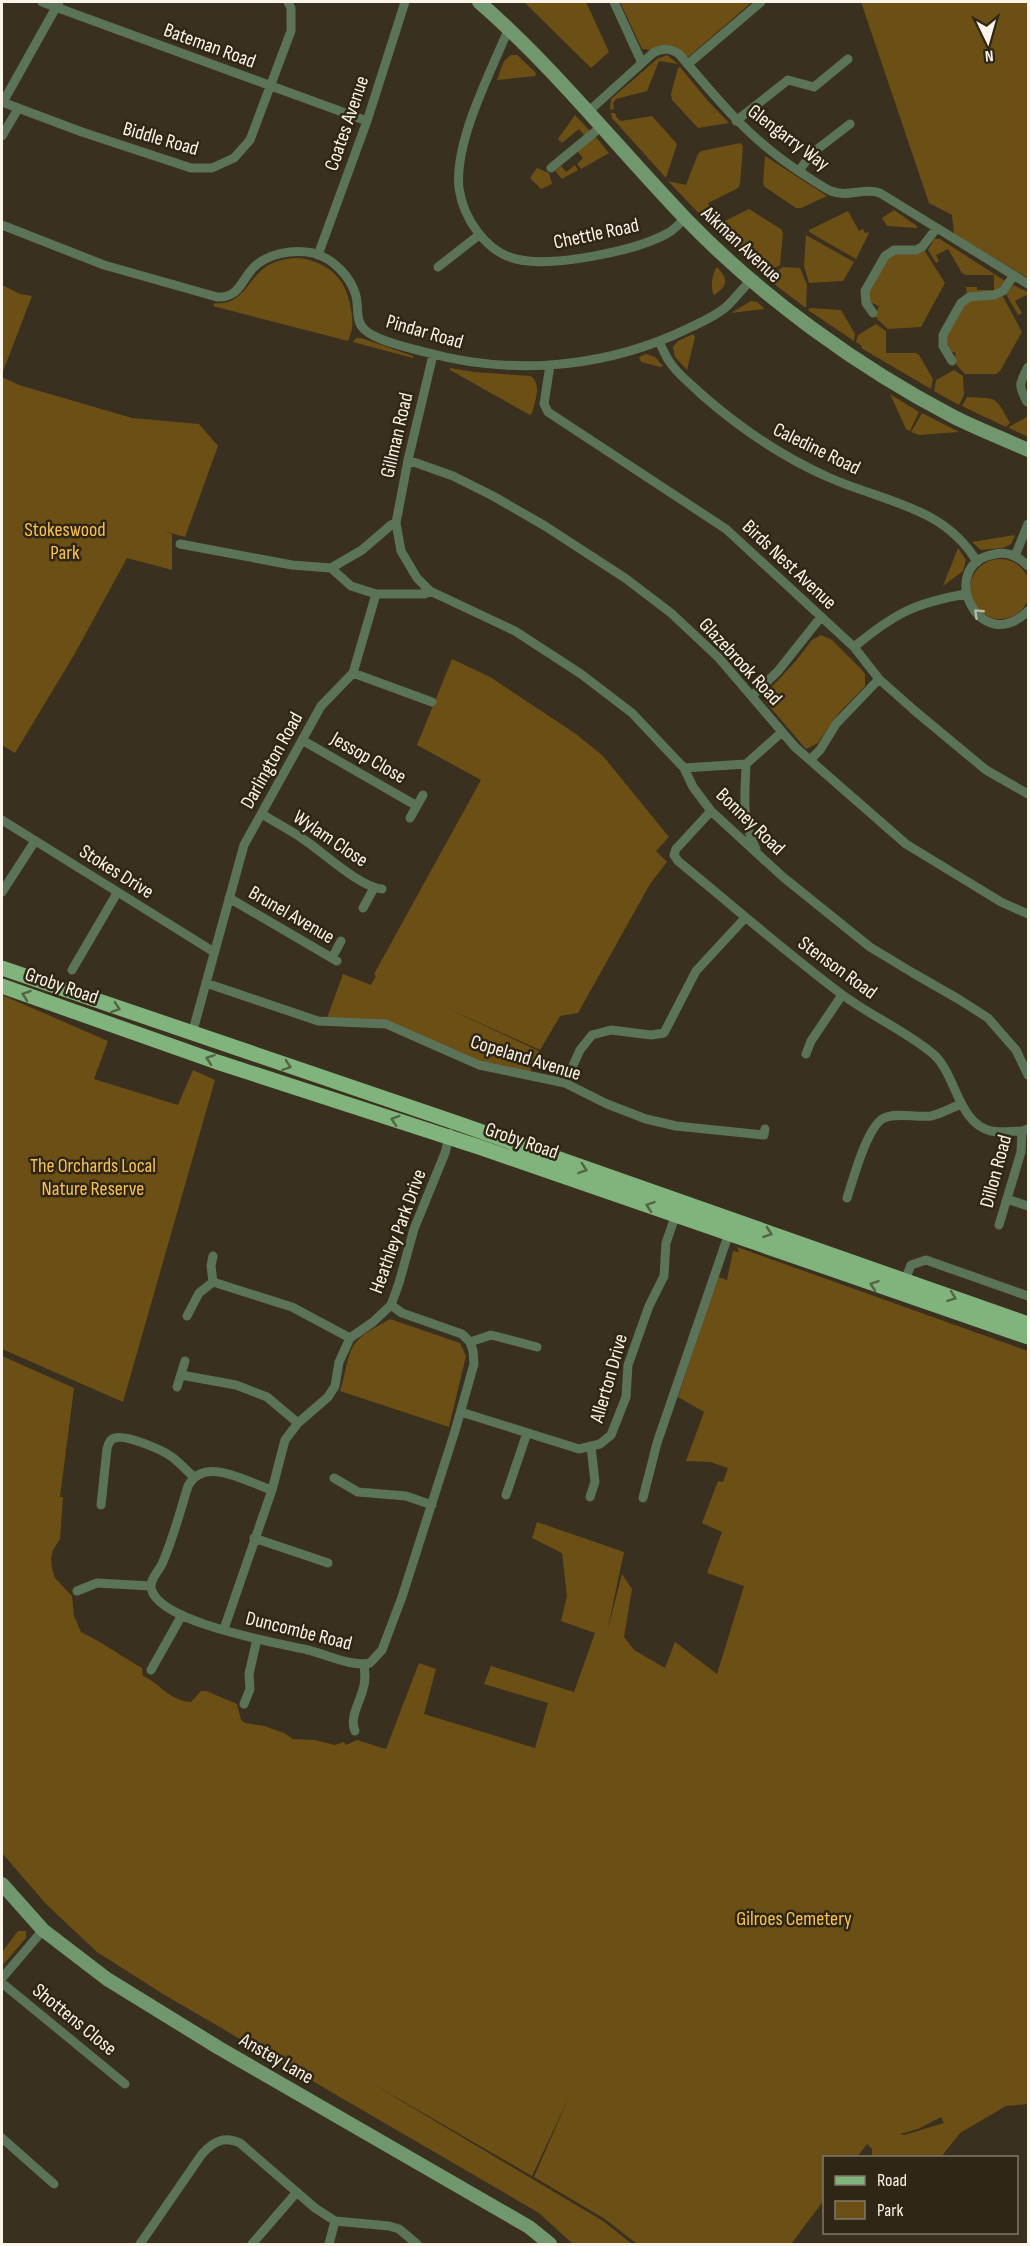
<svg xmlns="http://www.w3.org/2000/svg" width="1030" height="2246" viewBox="0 0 1030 2246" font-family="'Sofia Sans Condensed',sans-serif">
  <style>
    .green { fill: #6b4f15; fill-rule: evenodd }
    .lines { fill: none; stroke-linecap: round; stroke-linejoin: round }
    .street { stroke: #5a7359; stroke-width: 9 }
    .secondary { stroke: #70976e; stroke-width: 14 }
    .primary { stroke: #81b37d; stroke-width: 15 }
    .oneway { stroke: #b2baa8 }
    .oneway2 { stroke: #546544 }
    .labels { text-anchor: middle; stroke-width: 5; stroke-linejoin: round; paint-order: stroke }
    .street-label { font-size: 20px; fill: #faf4e9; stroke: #2f2615 }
    .park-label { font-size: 20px; fill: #fac254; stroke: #2f2615 }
  </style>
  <rect width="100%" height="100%" fill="#3a301f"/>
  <path class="green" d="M524,2H586L609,52L591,68Z
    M620,2H752L686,59L681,53L642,49Z
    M861,2H1028V278L954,234L952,215L929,203Z
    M511,55H517L536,73L535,76L497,80L504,61Z
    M667,55L678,64L659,61L647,91L616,99L613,103L614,109L610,110L611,99L657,59Z
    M680,67L708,101L729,123L698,128L672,100L671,94L678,68Z
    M611,113H615L617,118L621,121L652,116L677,144L666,178L612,118Z
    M575,115L590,131L585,136L579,129L562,143L558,139Z
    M595,136L609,153L581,169L577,164L583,158L577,151Z
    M740,143L743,146L740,184L738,188L708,203L716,221L710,225L668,181L686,185L698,154L701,151Z
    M765,156L827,196L801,208H796L765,187L763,184Z
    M575,165L578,170L562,179L555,171L561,166L566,172Z
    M537,168L549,173L552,184L541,189L530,178Z
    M749,209L781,229L783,233L780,265L763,275L713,227Z
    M894,210L917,226V228L887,226L882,218Z
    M848,211L859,231L863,229L865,233L868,232L869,233L856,259L809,232V230Z
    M806,235L854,262L843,281L809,283L804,266Z
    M934,239H940L1005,281L998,290L967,294L966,287H977V290H994V275H966L962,273L948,249L936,255L939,261L936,263L928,250Z
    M924,250L945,283L921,327L888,329L878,320L875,315L879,306L869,302L868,292L887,258L895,253Z
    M300,258C334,264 349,283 352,317C353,327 352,332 348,341L213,306L215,303C243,306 247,279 267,266C277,260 288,258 300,258Z
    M717,267C729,280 728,285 714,295C710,289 712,273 717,267Z
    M783,267L800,268L807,285L806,308L766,278Z
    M2,285L20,294L32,296L2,374Z
    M1013,285L1028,292V299L1026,295L1015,301L1022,313L1018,315L1006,294Z
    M1002,295L1022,332L1000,371L996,374H965L953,361L956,353L948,351L947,336L967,301Z
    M751,301L757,302L765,309L731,313Z
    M810,308L841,310L855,334L854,341L808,310Z
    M876,324L886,331V353H916L919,355L933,379L931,389L861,348L862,346L856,342L858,335Z
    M693,334L695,337L687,370L675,357L673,347L678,341Z
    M356,338H361L413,356V358L353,342Z
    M646,354L655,357L663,366L660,367L641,362L639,357Z
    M450,368L474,372L531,376C542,385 535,401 532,413L530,415L450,370Z
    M954,370L963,376L964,395L959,405L934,391L936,380Z
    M2,377L19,385L132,418L199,424L218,446L185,537L164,531L172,534V570L127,558L74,655L15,753L2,745Z
    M890,394L919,412L910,431L906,429Z
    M967,397C999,399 994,395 1010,423L1006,427L962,406Z
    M922,413L959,432L919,435L911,432Z
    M1028,416V437L1009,428V427Z
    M1015,535L1011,544L1003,548L981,550L972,542Z
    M958,548L966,560L963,571L943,586Z
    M970 589a30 30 0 1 1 60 0a30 30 0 1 1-60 0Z
    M821,635L832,640L862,670L865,674V686L838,714L818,743L806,749L764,700V695L795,662L812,640Z
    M452,659L490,677L576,734L603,756L669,837L656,851L667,862L650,884L578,1013L560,1016L540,1050L440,1005L539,1051L530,1072L490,1068L388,1025L326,1021L343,974L371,985L376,976L374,974L481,780L417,745Z
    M2,995L108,1041L94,1079L178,1105L193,1070L215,1080L123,1402L2,1349Z
    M737,1247L1028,1351V2104L1006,2106L960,2133L941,2157H872V2149L867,2144L857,2157L824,2158V2200L791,2244H637L605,2219L534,2177L569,2097L532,2176L366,2080L603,2221L632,2244H573L539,2213L163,1994L97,1952L46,1904L2,1853V1356L74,1388L60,1497H63L60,1539L53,1550L51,1558L52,1569L55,1578L72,1596L74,1616L81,1632C102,1642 121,1656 142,1668L143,1676C161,1684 168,1700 191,1702L201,1691H206L237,1704L241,1720L245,1723L264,1726L284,1733L293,1739L315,1740L335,1745L344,1742L346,1745L357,1740L386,1749L419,1663L436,1669L424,1714L535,1748L548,1703L484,1684L491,1666L574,1692L595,1633L561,1621L567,1596L562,1553L532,1538L537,1522L624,1552L607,1632L622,1574L632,1589L624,1637L634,1650L665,1668L675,1642L717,1674L744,1586L707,1573L722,1532L702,1523L718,1481L723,1482L728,1468L710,1462L686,1461L704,1412L678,1397L718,1277L727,1280L733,1251L739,1252ZM941,2117L944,2123L904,2135L900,2134L918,2129Z
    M390,1319L460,1343L466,1356L449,1427L340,1391C346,1376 346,1353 357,1341C365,1332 380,1325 390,1319Z
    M18,1931H26V1938L2,1966V1952Z"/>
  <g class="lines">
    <path class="street" d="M42,2L367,121
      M614,2L642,63
      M509,28C491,71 454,142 459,188C463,218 486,252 516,259C552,268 636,251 668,233C674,230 680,223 685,218
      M688,64L761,2
      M2,102L82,132L191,168H212L234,158L250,140L291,31V8L288,2
      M3,102L59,2
      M589,111L653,53C663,48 670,48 679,54C719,101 748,138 800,172C810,178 820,186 831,191C848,198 864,187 880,193L1028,284
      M736,121L788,80L814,87L848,59
      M2,136L18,109
      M551,168L602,126
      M799,171L811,154L850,124
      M2,225L104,265L217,297C239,298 241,281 253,268C268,253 293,249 313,253C333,258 351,277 356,296C359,308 355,322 365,330C377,341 409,348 425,352C508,375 595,369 674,335C690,327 712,319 726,307C735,299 742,289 751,280
      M318,255L367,121L405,2
      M438,267L479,235
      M873,313L866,303L865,291L885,256L894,250H916L922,247L936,229
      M659,341C662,348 665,355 669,361C677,374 691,384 701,394C741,429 782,457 830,478C885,502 945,507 977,562
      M433,355L408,460L396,523L401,551L417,578L430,591L515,631L581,674L632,713L684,768L693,787L711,811L783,877L870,947L913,973L960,1000L988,1018L1016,1050L1028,1075
      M952,361L943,346V335L961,303L969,297L994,295L1003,291L1014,275
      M550,365L544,404L548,412L726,529L854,647L879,679L915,711L986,770L1028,794
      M1027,402C1018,385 1019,384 1028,367
      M408,460L453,476L493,496L545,526L625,578L671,613L719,658L795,747L906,844L1001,902L1028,914
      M180,544L292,565L331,568L351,586L376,594H425L430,591
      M1015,556L1028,524
      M1028,566C1019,557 1008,551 995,554C935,564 979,659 1028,611
      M331,568L362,550L391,525L396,523
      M854,647C894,614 914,603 966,594
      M353,673L432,702
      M752,696L778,671L821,617
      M302,740L417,806
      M810,760L820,750L836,724L879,679
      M684,768L746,764
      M711,811L676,849L674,855L678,861C732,905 784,951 840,993C869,1015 904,1030 932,1053C956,1072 957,1123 991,1131C1000,1133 1012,1131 1022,1131
      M262,814C276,823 292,831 306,841C325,854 360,887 382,889
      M410,818L423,795
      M2,820L214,952
      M756,849C741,818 745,798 746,764L782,732
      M2,892L35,841
      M229,898L337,961
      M363,908L374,888
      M332,958L341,941
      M72,970L117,893
      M206,983L318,1021L386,1024L479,1065L565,1083L607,1104L646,1119L676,1126L764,1135L765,1129
      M192,1034L244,845L321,706L353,673L376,594
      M806,1054L811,1041L842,995
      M565,1083L580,1050L592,1035L611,1030L651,1035L664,1033L696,971L745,918
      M847,1198C853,1180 867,1126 884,1118C897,1112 916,1118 931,1116C941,1114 951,1108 961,1104
      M1007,1199L1028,1206
      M999,1225L1021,1152L1022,1131L1028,1129
      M905,1280L911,1265L926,1260L1028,1296
      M213,1282L292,1307L350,1338
      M213,1282L211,1266L213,1256
      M187,1316L199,1293L213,1282
      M470,1342L491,1335L537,1347
      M181,1375L236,1385L267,1397L298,1423
      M177,1387L185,1361
      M461,1412L579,1449L600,1444L611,1435L626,1397L628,1365L649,1306L664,1276L666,1243L676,1214
      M334,1478L358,1492L406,1496L432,1505
      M272,1490C246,1482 205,1455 188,1486C180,1512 173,1539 162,1564C158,1572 150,1579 151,1588C158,1623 278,1643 308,1650C328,1655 351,1667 370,1663L382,1650L402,1597L455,1431L474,1364L473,1351L470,1342L462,1334L402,1313L391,1305
      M506,1495L527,1433
      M590,1497L595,1482L591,1447
      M643,1498L657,1443L729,1233
      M101,1505L107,1449C108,1444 110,1439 115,1438C125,1434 163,1450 172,1457C180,1463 186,1470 193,1476
      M254,1538L328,1563
      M77,1591L97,1583L151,1586
      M224,1629L272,1490L285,1440L298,1423L328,1397L335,1386L339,1362L350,1338L373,1322L391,1305L399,1283L414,1229L445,1153L450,1133
      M151,1670L182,1615
      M244,1704L250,1689L249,1674L257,1639
      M355,1731C349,1718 360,1702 363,1689C366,1681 365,1673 364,1664
      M2,1978L43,1930
      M2,1983L125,2084
      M2,2138L54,2184
      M140,2244L202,2154C214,2141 224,2136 240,2143L315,2208L335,2221L389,2226L399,2229L417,2244
      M252,2244L297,2192
      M329,2244L335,2221"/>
    <path class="secondary" d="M479,2C554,67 616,146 685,218C760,296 858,367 954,417C978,429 1004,439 1028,450
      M2,1884L43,1930L107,1979L219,2048L529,2227L550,2244"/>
    <path class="primary" d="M2,968L457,1123L1028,1324
      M2,986L217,1062L479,1147L1028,1337"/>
  </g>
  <defs><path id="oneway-chevron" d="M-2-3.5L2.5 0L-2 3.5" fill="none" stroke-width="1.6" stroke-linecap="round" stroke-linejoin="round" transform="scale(1.5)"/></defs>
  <use class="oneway" href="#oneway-chevron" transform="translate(978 613) rotate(-136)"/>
  <g class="oneway2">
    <use href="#oneway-chevron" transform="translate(26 995) rotate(-161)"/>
    <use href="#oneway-chevron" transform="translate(116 1008) rotate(19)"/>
    <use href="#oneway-chevron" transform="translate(210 1059) rotate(-161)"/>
    <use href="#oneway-chevron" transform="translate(287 1066) rotate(19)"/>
    <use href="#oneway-chevron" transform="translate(395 1120) rotate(-162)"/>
    <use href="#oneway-chevron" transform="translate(583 1169) rotate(19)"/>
    <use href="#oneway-chevron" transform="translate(650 1206) rotate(-161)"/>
    <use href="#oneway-chevron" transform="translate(768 1233) rotate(19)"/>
    <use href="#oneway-chevron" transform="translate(874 1285) rotate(-161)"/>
    <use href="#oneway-chevron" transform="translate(952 1297) rotate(20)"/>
  </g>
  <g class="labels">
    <g class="street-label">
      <text transform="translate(210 45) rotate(20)" y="7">Bateman Road</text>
      <text transform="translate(346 123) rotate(-71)" y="7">Coates Avenue</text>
      <text transform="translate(789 137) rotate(37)" y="7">Glengarry Way</text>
      <text transform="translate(161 138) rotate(16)" y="7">Biddle Road</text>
      <text transform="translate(596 233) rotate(-12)" y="7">Chettle Road</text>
      <text transform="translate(742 244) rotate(43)" y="7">Aikman Avenue</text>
      <text transform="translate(425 331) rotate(16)" y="7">Pindar Road</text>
      <text transform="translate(396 435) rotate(-77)" y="7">Gillman Road</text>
      <text transform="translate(817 448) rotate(26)" y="7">Caledine Road</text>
      <text transform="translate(790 564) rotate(43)" y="7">Birds Nest Avenue</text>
      <text transform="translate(741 661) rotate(47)" y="7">Glazebrook Road</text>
      <text transform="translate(369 757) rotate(30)" y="7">Jessop Close</text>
      <text transform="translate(271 760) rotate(-61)" y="7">Darlington Road</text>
      <text transform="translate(751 821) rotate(44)" y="7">Bonney Road</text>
      <text transform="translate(331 838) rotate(34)" y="7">Wylam Close</text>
      <text transform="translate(117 871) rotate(32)" y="7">Stokes Drive</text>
      <text transform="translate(292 914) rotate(30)" y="7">Brunel Avenue</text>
      <text transform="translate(838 967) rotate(36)" y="7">Stenson Road</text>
      <text transform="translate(62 985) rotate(19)" y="7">Groby Road</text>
      <text transform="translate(526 1057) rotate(17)" y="7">Copeland Avenue</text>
      <text transform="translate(522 1140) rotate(19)" y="7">Groby Road</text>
      <text transform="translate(995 1171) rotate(-75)" y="7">Dillon Road</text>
      <text transform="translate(397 1231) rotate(-70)" y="7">Heathley Park Drive</text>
      <text transform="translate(608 1378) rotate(-74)" y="7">Allerton Drive</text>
      <text transform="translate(299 1630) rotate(14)" y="7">Duncombe Road</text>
      <text transform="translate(75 2019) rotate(39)" y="7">Shottens Close</text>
      <text transform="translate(277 2058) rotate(30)" y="7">Anstey Lane</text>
    </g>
    <g class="park-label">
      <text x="65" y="536">Stokeswood<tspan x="65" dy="23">Park</tspan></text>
      <text x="93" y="1172">The Orchards Local<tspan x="93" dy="23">Nature Reserve</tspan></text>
      <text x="794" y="1925">Gilroes Cemetery</text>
    </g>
  </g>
  <rect width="1030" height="2246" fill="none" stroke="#faf4e9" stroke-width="6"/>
  <rect x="823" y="2156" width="195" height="78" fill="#2f2615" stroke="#80786a" stroke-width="1.5"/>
  <rect x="835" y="2176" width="30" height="9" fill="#81b37d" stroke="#80786a" stroke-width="1.5"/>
  <text x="877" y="2186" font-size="18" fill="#faf4e9">Road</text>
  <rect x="835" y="2201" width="30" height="18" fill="#6b4f15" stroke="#80786a" stroke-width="1.5"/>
  <text x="877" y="2216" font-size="18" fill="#faf4e9">Park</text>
  <g transform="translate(988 42) rotate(175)" stroke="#2f2615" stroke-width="4.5" paint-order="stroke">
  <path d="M0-4.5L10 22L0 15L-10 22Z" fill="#faf4e9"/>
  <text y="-9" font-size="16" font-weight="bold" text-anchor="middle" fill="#faf4e9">N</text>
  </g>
</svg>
